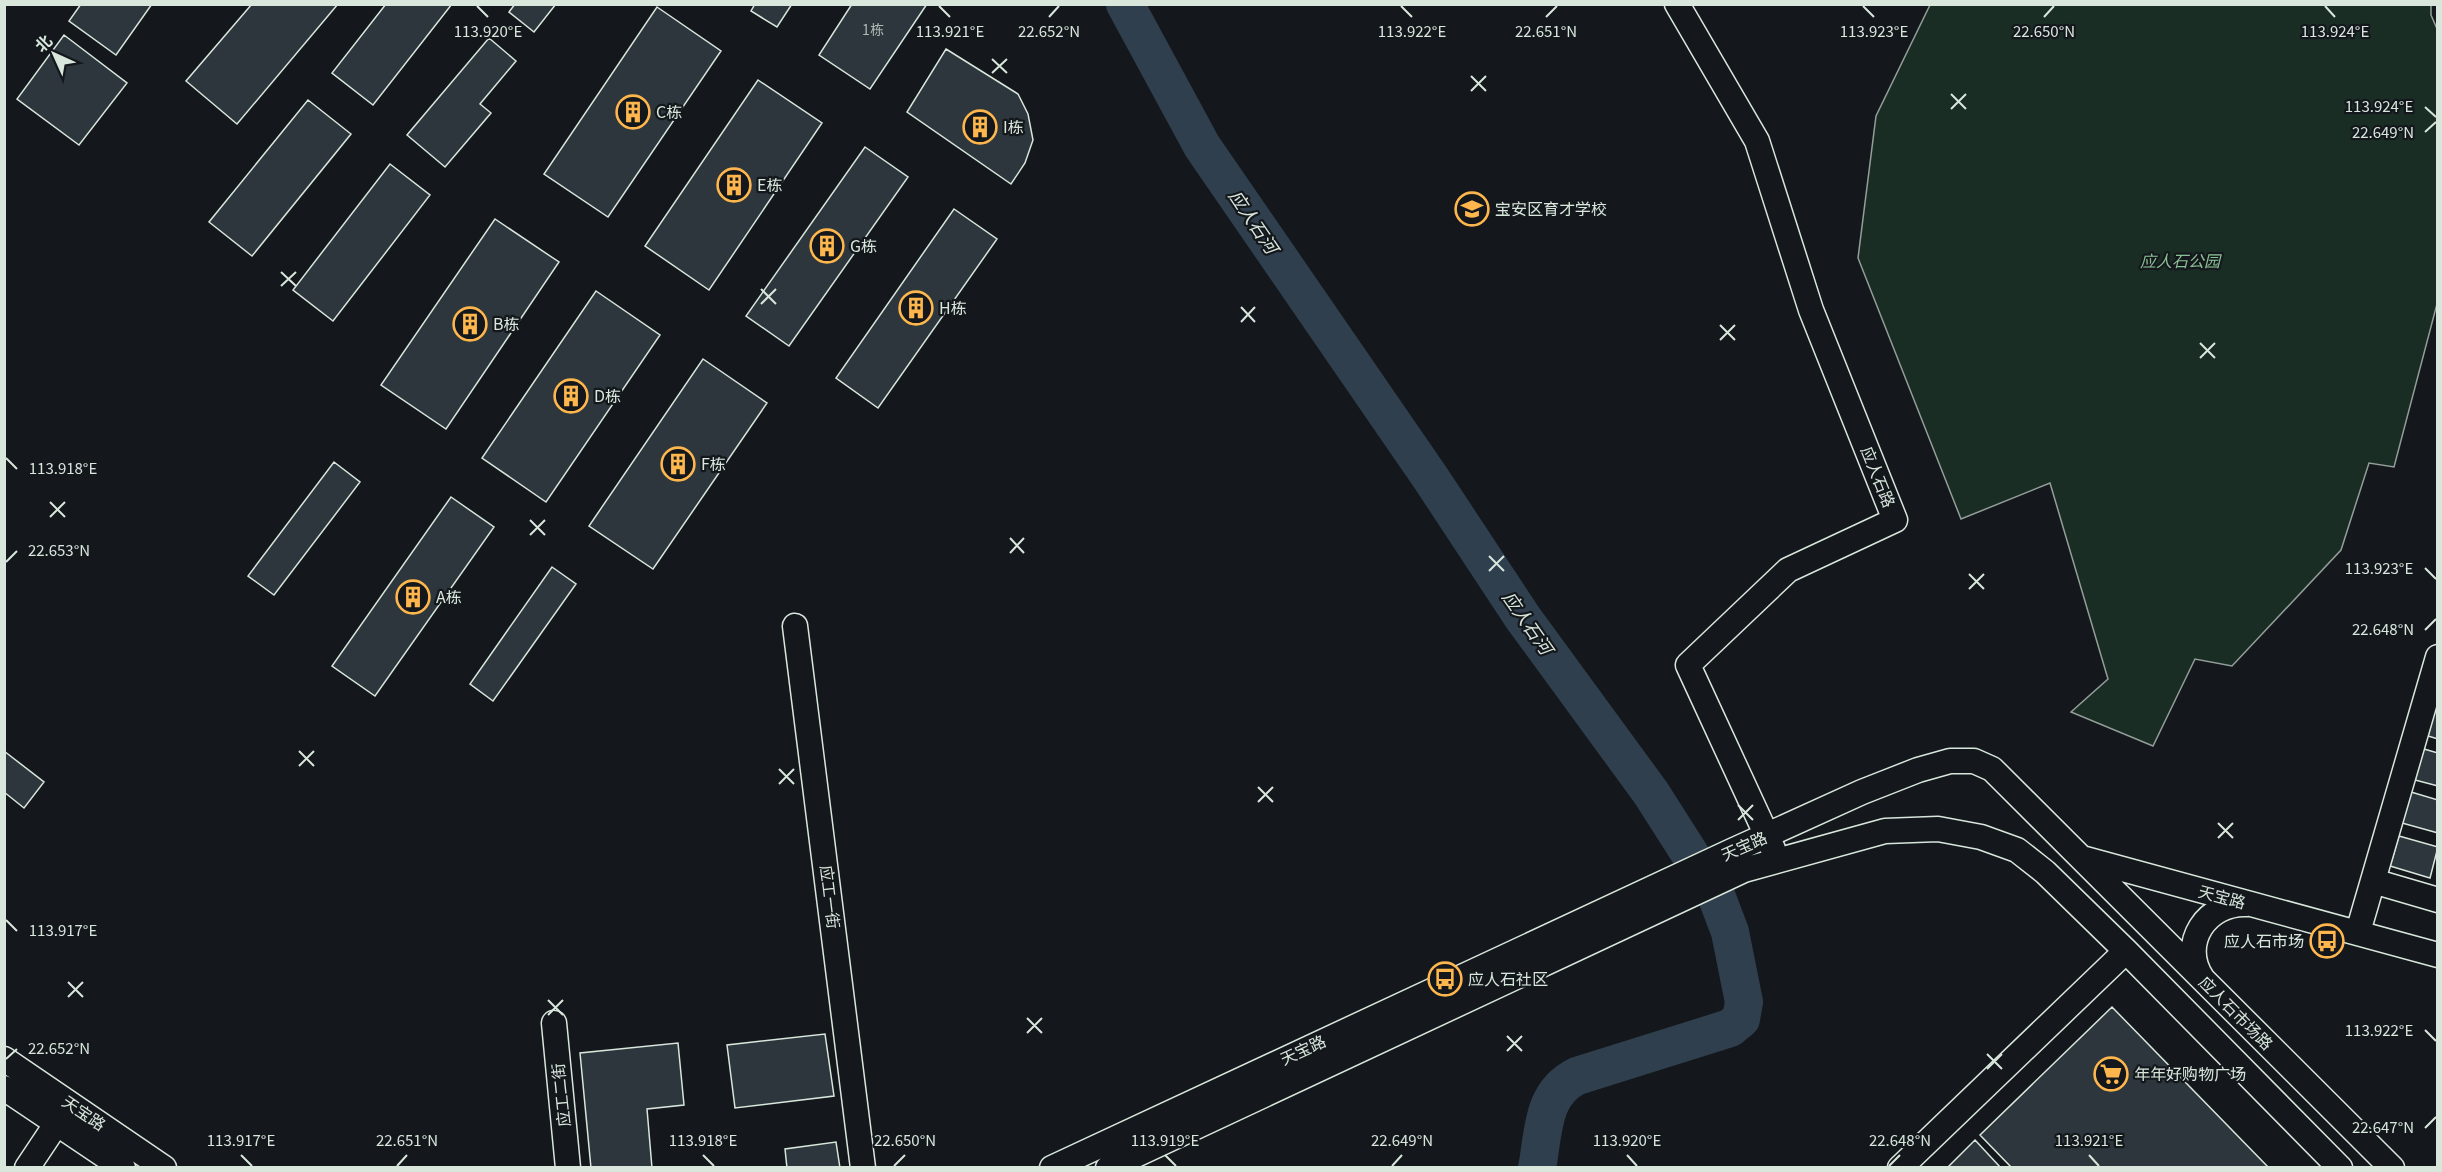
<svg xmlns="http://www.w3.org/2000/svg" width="2442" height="1172" viewBox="0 0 2442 1172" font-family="Georgia,'Noto Sans SC',serif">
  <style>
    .green { fill: #1a2d24; stroke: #939e99; stroke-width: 1.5 }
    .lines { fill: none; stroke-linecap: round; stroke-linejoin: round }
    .river { stroke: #2f3f4d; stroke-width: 38 }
    .building { fill: #2c363c; stroke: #d8e6dc; stroke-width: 1.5 }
    .minor-casing { stroke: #d8e6dc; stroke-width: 27 }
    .minor { stroke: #14181c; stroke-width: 24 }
    .ticks { fill: none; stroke: #d8e6dc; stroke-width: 2 }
    .labels { text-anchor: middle; stroke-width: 4.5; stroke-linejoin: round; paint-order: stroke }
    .number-label { font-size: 14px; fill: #adbab4 }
    .poi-label { font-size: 16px; fill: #d8e6dc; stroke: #14181c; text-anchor: start }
    .park-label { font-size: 16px; font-style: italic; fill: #8ac095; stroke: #14181c }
    .street-label { font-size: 16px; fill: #d8e6dc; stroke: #14181c }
    .water-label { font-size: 18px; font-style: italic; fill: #d8e6dc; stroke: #14181c }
    .ticks-label { font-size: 15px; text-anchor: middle; fill: #d8e6dc; stroke: #14181c; stroke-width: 4.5; stroke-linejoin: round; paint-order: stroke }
  </style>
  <rect width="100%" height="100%" fill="#14181c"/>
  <path class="green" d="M1930,5H2431V15L2438,31L2437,304L2394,467L2369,463L2341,550L2232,666L2195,659L2153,746L2071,712L2108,679L2050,483L1961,519L1858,258L1876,116Z"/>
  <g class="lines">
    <path class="river" d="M1125,4L1202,146L1432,480L1523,618L1651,793L1716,895L1730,932L1744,1002L1741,1019L1730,1028L1577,1076C1541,1094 1544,1132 1537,1168"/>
  </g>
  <path class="building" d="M81,4H152L116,55L69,21Z
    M252,4H338L237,124L186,81Z
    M386,4H452L373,105L332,73Z
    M515,4H556L534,32L509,12Z
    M755,4H792L777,27L751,11Z
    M852,4H927L870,89L819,55Z
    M657,7L721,51L608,217L544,174Z
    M64,35L127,83L79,145L17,99Z
    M489,38L516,61L480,104L491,113L445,167L407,135Z
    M946,49L1018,94L1028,114L1033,140L1025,163L1011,184L907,112Z
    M758,80L822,123L709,290L645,246Z
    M308,100L351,134L252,256L209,222Z
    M865,147L908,177L789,346L746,316Z
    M390,164L430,195L333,321L293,290Z
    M954,209L997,239L878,408L836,378Z
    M495,219L559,262L446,429L381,385Z
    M596,291L660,335L546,502L482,458Z
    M703,359L767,403L653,569L589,526Z
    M334,462L360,482L274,595L248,576Z
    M451,497L494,527L375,696L332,666Z
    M552,567L576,584L493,701L470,684Z
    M2436,706H2438V739L2428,736Z
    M2424,749L2438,753V786L2415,780Z
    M4,751L44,782L24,808L4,792Z
    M2411,792L2438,800V833L2402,823Z
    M2399,836L2438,847L2430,878L2390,866Z
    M2112,1007L2269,1168H2012L1980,1135Z
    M825,1034L834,1096L735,1108L727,1045Z
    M678,1043L684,1105L647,1109L652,1168H591L580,1053Z
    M1975,1140L2001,1168H1947Z
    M836,1142L840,1168H787L785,1149Z"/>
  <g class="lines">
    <defs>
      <path id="minor" d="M1677,4L1757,141L1811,310L1895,520L1788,570L1688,665L1773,849
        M795,626L863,1168
        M2082,858L2438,955
        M2373,881L2438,900
        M2358,932L2438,657
        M2202,978C2179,943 2207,902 2247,904
        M554,1023L568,1168
        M4,1059L164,1168
        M4,1088L123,1168
        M27,1168L57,1123
        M1052,1168L1732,851L1862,792L1918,770L1950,761H1974L1992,769L2392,1168
        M1108,1168L1744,870L1885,831L1938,829L1981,837L2017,850L2045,872L2126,951L2340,1168
        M1900,1168L2126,951"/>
    </defs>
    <use href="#minor" class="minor-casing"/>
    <use href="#minor" class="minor"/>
  </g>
  <path class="ticks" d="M477,6L488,17M939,6L950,17M1401,6L1412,17M1863,6L1874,17M2325,6L2335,17M1049,17L1059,6M1546,17L1557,6M2044,17L2054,6M992,59L1007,73M992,73L1007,59M1471,76L1486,91M1471,91L1486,76M1951,94L1966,109M2425,107L2436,117M1951,109L1966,94M2425,132L2436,122M281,272L296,286M281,286L296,272M761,289L776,304M761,304L776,289M1241,307L1255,322M1241,322L1255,307M1720,325L1735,340M1720,340L1735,325M2200,343L2215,358M2200,358L2215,343M6,458L17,469M50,502L65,517M50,517L65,502M530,520L545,535M530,535L545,520M1010,538L1024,553M1010,553L1024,538M1489,556L1504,571M6,562L17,551M2425,568L2436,579M1489,571L1504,556M1969,574L1984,589M1969,589L1984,574M2425,630L2436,619M299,751L314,766M299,766L314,751M779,769L794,784M779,784L794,769M1258,787L1273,802M1258,802L1273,787M1738,805L1753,820M1738,820L1753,805M2218,823L2233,838M2218,838L2233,823M6,920L17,931M68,982L83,997M68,997L83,982M548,1000L563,1015M548,1015L563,1000M1027,1018L1042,1033M2425,1030L2436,1041M1027,1033L1042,1018M1507,1036L1522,1051M1507,1051L1522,1036M1987,1054L2002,1069M6,1059L17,1049M1987,1069L2002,1054M2425,1128L2436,1117M241,1155L252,1166M703,1155L714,1166M1165,1155L1176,1166M1627,1155L1637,1166M2089,1155L2099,1166M397,1166L407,1155M894,1166L905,1155M1392,1166L1402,1155M1889,1166L1900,1155"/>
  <defs>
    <symbol id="building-ring" viewBox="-11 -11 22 22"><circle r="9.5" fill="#14181c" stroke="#ffb74d" stroke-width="1.5"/><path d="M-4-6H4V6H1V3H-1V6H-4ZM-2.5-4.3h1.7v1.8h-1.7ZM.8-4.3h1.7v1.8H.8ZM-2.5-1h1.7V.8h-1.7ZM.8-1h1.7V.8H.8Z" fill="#ffb74d"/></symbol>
    <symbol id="school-ring" viewBox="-11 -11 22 22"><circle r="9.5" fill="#14181c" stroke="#ffb74d" stroke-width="1.5"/><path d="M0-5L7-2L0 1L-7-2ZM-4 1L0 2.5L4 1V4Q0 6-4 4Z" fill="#ffb74d"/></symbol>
    <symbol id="bus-ring" viewBox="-11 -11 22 22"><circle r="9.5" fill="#14181c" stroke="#ffb74d" stroke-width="1.5"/><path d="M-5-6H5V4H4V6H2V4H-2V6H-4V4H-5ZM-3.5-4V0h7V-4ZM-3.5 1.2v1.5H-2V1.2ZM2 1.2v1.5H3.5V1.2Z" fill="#ffb74d"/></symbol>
    <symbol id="supermarket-ring" viewBox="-11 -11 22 22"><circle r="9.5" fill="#14181c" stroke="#ffb74d" stroke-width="1.5"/><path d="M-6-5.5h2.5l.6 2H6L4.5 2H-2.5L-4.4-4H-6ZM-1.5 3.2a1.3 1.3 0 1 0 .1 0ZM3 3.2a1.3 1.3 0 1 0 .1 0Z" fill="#ffb74d"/></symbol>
  </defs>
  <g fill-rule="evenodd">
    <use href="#building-ring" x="614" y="93" width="38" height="38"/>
    <use href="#building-ring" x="961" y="108" width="38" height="38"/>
    <use href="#building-ring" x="715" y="166" width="38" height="38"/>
    <use href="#school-ring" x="1453" y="190" width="38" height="38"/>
    <use href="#building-ring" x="808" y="227" width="38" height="38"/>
    <use href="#building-ring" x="897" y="289" width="38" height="38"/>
    <use href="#building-ring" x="451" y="305" width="38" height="38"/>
    <use href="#building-ring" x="552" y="377" width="38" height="38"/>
    <use href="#building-ring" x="659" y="445" width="38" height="38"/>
    <use href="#building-ring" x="394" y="578" width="38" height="38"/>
    <use href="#bus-ring" x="2308" y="922" width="38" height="38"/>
    <use href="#bus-ring" x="1426" y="960" width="38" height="38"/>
    <use href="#supermarket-ring" x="2092" y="1055" width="38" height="38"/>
  </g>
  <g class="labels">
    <g class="number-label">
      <text x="873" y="35">1栋</text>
    </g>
    <g class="poi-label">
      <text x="656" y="118">C栋</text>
      <text x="1003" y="133">I栋</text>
      <text x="757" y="191">E栋</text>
      <text x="1495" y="215">宝安区育才学校</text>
      <text x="850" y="252">G栋</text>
      <text x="939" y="314">H栋</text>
      <text x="493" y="330">B栋</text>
      <text x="594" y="402">D栋</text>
      <text x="701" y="470">F栋</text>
      <text x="436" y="603">A栋</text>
      <text x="2304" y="947" text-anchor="end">应人石市场</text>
      <text x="1468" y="985">应人石社区</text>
      <text x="2134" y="1080">年年好购物广场</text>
    </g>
    <g class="park-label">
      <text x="2180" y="267">应人石公园</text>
    </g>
    <g class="street-label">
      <text transform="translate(1878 477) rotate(68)" y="6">应人石路</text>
      <text transform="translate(1744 846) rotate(-24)" y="6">天宝路</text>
      <text transform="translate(830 897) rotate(83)" y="6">应工一街</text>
      <text transform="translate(2222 897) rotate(15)" y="6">天宝路</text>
      <text transform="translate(2236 1013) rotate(45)" y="6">应人石市场路</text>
      <text transform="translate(1303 1050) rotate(-25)" y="6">天宝路</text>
      <text transform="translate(561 1095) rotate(-96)" y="6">应工二街</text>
      <text transform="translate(84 1113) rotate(34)" y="6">天宝路</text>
    </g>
    <g class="water-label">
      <text transform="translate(1253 222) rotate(56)" y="6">应人石河</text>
      <text transform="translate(1527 623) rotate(55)" y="6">应人石河</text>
    </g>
  </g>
  <g class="ticks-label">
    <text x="488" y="37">113.920°E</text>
    <text x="950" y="37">113.921°E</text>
    <text x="1412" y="37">113.922°E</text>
    <text x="1546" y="37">22.651°N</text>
    <text x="1874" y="37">113.923°E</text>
    <text x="2044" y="37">22.650°N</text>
    <text x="1049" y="37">22.652°N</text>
    <text x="2335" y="37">113.924°E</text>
    <text x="2379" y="112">113.924°E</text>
    <text x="2383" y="138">22.649°N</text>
    <text x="63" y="474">113.918°E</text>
    <text x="59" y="556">22.653°N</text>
    <text x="2379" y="574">113.923°E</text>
    <text x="2383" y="635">22.648°N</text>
    <text x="63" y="936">113.917°E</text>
    <text x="2379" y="1036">113.922°E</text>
    <text x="59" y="1054">22.652°N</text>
    <text x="2383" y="1133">22.647°N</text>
    <text x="407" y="1146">22.651°N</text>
    <text x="905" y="1146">22.650°N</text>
    <text x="1402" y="1146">22.649°N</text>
    <text x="1900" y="1146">22.648°N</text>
    <text x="241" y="1146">113.917°E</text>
    <text x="703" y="1146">113.918°E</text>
    <text x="1165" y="1146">113.919°E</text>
    <text x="1627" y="1146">113.920°E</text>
    <text x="2089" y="1146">113.921°E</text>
  </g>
  <rect width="2442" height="1172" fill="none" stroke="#d8e6dc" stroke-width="12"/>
  <g transform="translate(54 54) rotate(315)" stroke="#14181c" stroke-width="4.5" paint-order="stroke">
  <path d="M0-4.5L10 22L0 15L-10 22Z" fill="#d8e6dc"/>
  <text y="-9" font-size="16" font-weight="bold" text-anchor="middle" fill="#d8e6dc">北</text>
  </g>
</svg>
